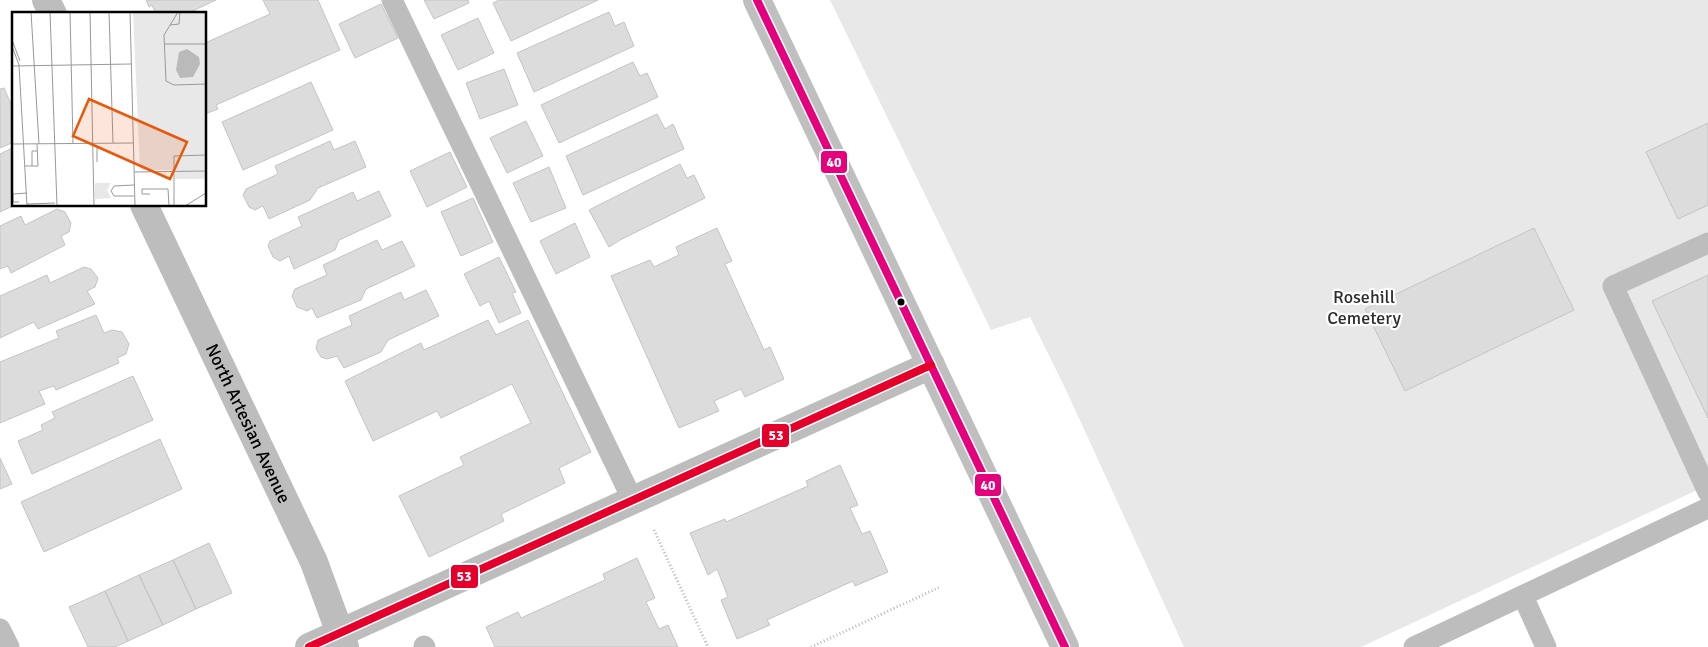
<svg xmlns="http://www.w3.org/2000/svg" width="1708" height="647" viewBox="0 0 1708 647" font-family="Signika,sans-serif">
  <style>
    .green { fill: #e8e8e8 }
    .building { fill: #dcdcdc; stroke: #c4c4c4 }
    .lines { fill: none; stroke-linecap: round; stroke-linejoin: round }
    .path { stroke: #b8b8b8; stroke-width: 3; stroke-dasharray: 1 2.5; stroke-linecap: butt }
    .lane { stroke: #bdbdbd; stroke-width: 21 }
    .street { stroke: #bdbdbd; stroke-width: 28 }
    .secondary { stroke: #bfbfbf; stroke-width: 28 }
    .bus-1-casing { stroke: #fff; stroke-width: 11 }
    .bus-2-casing { stroke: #fff; stroke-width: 11 }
    .bus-1 { stroke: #e5007d; stroke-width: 8 }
    .bus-2 { stroke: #e4002b; stroke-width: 8 }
    .bus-dot { fill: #000; stroke: #fff; stroke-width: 2 }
    .labels { text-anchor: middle; stroke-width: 4.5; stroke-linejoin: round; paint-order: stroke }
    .park-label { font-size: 18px; fill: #2d2d2d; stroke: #fff }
    .street-label { font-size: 18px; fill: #000; stroke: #fff }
    .inset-road { fill: none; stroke: #999; stroke-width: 1 }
    .view { fill: #e8590c; fill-opacity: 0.15; stroke: #e8590c; stroke-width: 2.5 }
    .inset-edge { fill: none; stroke: #000; stroke-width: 2.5 }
    .line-badge { stroke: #fff; stroke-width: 2 }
    .badge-label { font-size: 14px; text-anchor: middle; font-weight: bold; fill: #fff }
  </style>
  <rect width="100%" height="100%" fill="#fff"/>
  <path class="green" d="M830,0H1708V485L1361,647H1184L1066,390L1030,317L991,330Z"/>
  <path class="building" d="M146,0H216L186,14H156L152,5L149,7Z
    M263,0H318L340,50L216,105L218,109L205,114V43L270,14Z
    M424,0H468L469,3L434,19Z
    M499,0H598L511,41L493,3Z
    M381,4L398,38L355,58L339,24Z
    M609,12L615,26L624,22L634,46L534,92L517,53Z
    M478,18L494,53L458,70L441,35Z
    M633,62L640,76L647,73L658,97L559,143L541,105Z
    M504,69L518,105L480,119L466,83Z
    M311,82L333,130L243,170L222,122Z
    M4,88L14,111V142L0,148V89Z
    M657,114L665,129L673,124L684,149L583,195L566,156Z
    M526,121L543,156L507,173L490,138Z
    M1708,123V205L1678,219L1646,152Z
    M330,141L334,150L355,141L366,167L318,188L310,200L269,219L263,206L255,210L249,207L243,195L246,189L278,174L275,166Z
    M14,147L15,205L0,212V154Z
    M450,152L467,187L427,207L410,171Z
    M680,164L687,178L694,175L705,198L620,240L609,247L589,210Z
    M549,167L566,208L531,222L513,183Z
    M379,191L391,216L339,240L335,250L294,269L289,256L280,261L273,257L268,246L270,241L302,226L298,217L353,192L357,201Z
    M473,198L493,242L461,256L441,212Z
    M57,209L65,212L71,223L69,232L61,236L65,245L11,273L8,266L0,269V226L21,216L25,225Z
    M575,223L590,257L556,274L540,241Z
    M717,228L732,261L725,264L764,350L770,347L784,379L745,397L741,389L714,401L719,411L679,428L611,276L650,260L654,267L679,255L676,247Z
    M1534,228L1574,310L1405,391L1365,309Z
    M377,240L382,250L402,241L415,266L366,289L361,300L317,318L312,308L307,311L297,307L292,296L295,289L327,275L323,265Z
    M499,257L516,292L512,293L521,313L499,323L489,301L480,306L464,274Z
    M84,267L91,269L98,278L95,287L87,291L95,304L38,329L34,322L0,338V296L47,275L50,283Z
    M1708,275V418L1652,301Z
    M426,290L439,316L388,340L381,352L344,368L337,356L327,359L321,357L316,349L318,340L352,325L349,316L401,292L404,300Z
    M96,315L104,333L112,330L122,332L129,344L126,354L117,358L119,363L56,390L54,386L39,391L45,404L0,423V362L59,338L56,331Z
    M488,320L496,335L528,320L591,452L559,468L565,483L501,514L504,521L429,557L399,496L464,465L460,457L531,423L512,384L441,418L437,411L373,441L345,381L421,343L424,350Z
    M133,376L153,420L32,474L18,441L43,430L41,425L55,418L52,412Z
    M160,439L182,489L44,552L21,502Z
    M0,458L12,484L0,489Z
    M840,465L858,505L850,508L862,534L870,531L888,572L855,586L853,581L767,620L770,625L737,639L721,600L728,597L717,569L708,575L690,533L725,519L726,522L808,486L806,481Z
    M209,543L232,593L196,609L173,560Z
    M637,558L655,598L646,602L659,629L668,625L678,647H495L486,627L518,612L521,618L605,580L603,574Z
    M173,560L196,609L163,625L139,575Z
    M139,575L163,625L128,641L105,591Z
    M105,591L128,641L115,647H88L69,607Z"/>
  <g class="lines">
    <path class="path" d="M654,530L708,647
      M811,647L940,587"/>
    <path class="lane" d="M392,0L633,501
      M1708,243L1613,286L1708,492
      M1523,596L1546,647
      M0,629L9,647
      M424,646L425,647
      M1414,647L1708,508"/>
    <g class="street">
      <path d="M46,0L53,14"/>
      <path id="s1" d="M144,205L314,562L345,647"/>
      <path d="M309,647L931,365"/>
    </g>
    <path class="secondary" d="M757,0L1065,647"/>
    <defs>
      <path id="bus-1" d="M757,0L1065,647"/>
      <path id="bus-2" d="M309,647L931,365"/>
    </defs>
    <use href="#bus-1" class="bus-1-casing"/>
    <use href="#bus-2" class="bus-2-casing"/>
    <use href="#bus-1" class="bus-1"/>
    <use href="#bus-2" class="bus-2"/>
  </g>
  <circle class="bus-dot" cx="901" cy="302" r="4.5"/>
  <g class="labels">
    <g class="park-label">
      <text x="1364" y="303">Rosehill<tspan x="1364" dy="21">Cemetery</tspan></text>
    </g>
    <g class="street-label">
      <text dy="6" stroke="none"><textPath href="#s1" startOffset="242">North Artesian Avenue</textPath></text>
    </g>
  </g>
  <g transform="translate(12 12)">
    <rect width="194" height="194" fill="#fff"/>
    <path d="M121,0H194V167H163V158H128ZM83,171H99L95,178L99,186L83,187Z" fill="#e8e8e8"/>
    <path d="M175,37L187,45L188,52L181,65L168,66L164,58L167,40Z" fill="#bababa"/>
    <path class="inset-road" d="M19,0L27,132M38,0L45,194M58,0L61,132M78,0L82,194M97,0L101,131M118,0L123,194M166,0L152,23L154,69L162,73L194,72M158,13L167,12L168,0M0,28L8,49M152,32H194M0,34L7,53L15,194M0,54L119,52M0,132L121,131M85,134V150M13,154H26L25,132M20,154V139H25M122,160L194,159M122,173L102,174L99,179L102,184H122M138,182H130V177H156L157,194M7,190H1V182L15,181M15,192L43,191M162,194V144L194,143M173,194L194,181"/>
    <path class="view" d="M77,87L175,130L158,167L61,124Z"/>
    <rect width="194" height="194" class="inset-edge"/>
  </g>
  <g class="line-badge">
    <rect x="820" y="150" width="28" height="24" rx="5" fill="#e5007d"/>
    <rect x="761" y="423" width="29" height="25" rx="5" fill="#e4002b"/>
    <rect x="974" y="473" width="28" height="24" rx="5" fill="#e5007d"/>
    <rect x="450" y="564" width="29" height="25" rx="5" fill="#e4002b"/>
  </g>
  <g class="badge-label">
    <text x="834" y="167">40</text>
    <text x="776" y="440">53</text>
    <text x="988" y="490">40</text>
    <text x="464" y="581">53</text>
  </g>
</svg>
